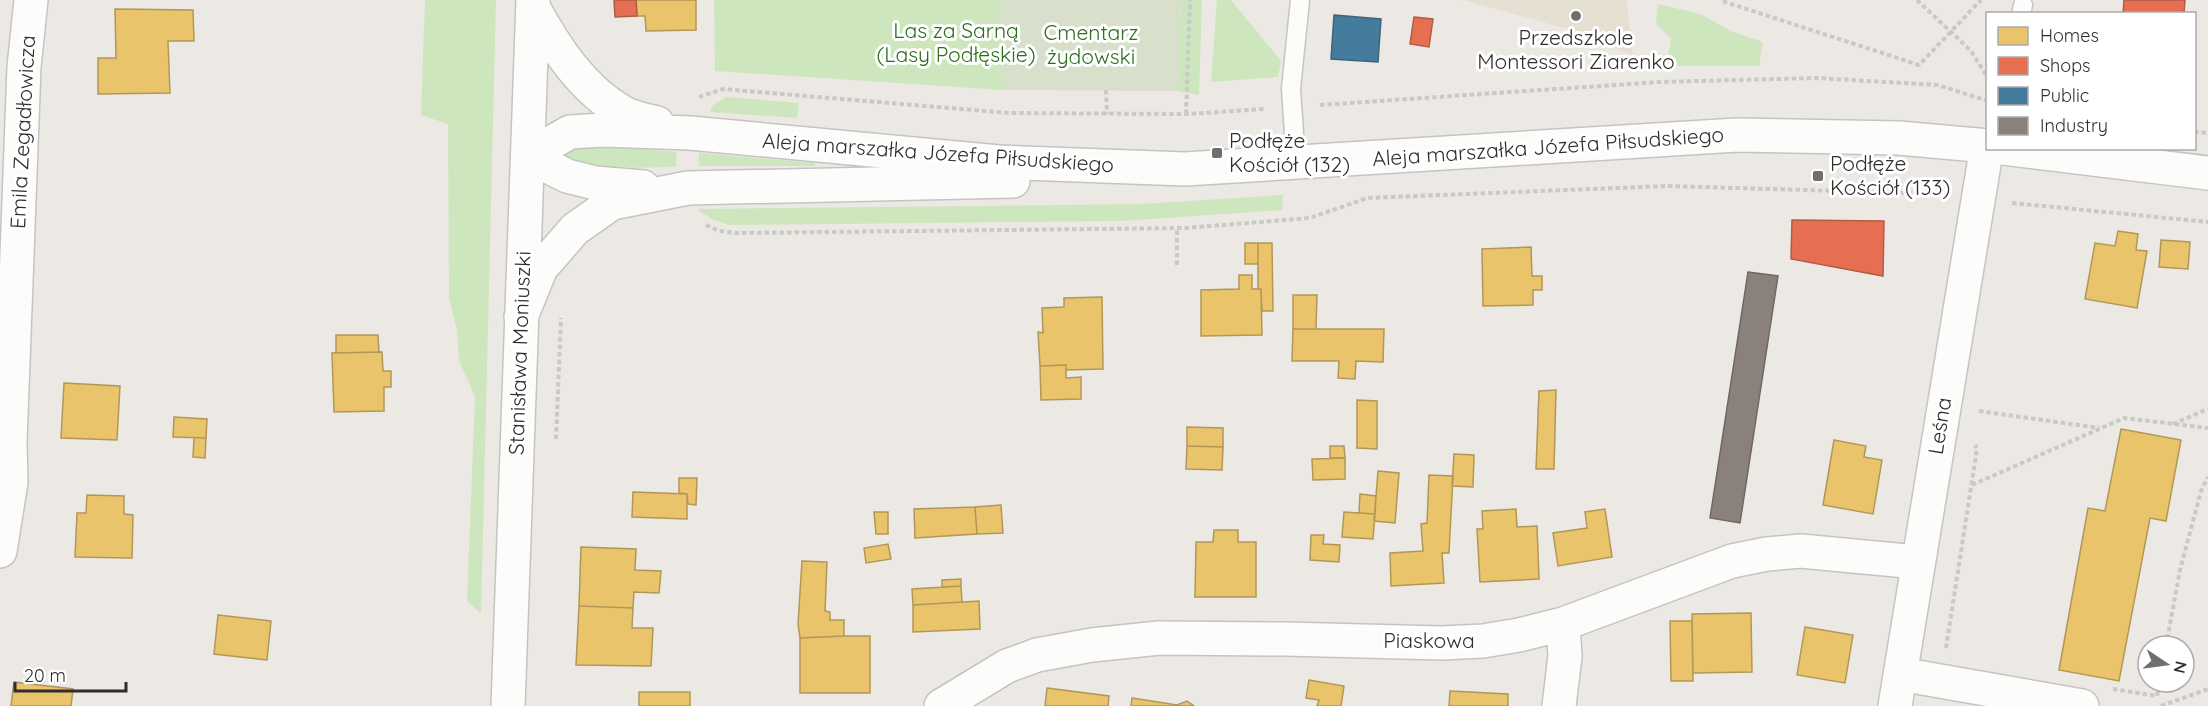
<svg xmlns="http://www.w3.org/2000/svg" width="2208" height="706" viewBox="0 0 2208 706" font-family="Quicksand,sans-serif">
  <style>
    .education { fill: #e6e0d3 }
    .green { fill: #cee6be }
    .cemetery { fill: #d8e0cc }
    .homes { fill: #e9c46a; stroke: #b19758; stroke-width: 1.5 }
    .shops { fill: #e76f51; stroke: #b05c46; stroke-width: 1.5 }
    .public { fill: #457b9d; stroke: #3e647c; stroke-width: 1.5 }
    .industry { fill: #8a817c; stroke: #6e6865; stroke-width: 1.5 }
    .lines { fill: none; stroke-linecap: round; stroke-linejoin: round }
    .lane-casing { stroke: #c5c4c5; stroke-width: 21 }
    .street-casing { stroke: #c5c4c5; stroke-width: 36 }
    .secondary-casing { stroke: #c5c4c5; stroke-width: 36 }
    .path { stroke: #c9c9c8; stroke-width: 4; stroke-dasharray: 4.5 3; stroke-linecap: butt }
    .lane { stroke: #fcfcfb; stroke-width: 18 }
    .street { stroke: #fcfcfb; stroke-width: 33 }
    .secondary { stroke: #fcfcfb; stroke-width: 33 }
    .poi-dot { fill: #706f6e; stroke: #fff; stroke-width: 2 }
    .labels { text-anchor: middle; stroke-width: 6; stroke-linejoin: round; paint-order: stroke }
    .park-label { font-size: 21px; fill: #2c6e1b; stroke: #fff }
    .poi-label { font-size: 21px; fill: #2e2e2e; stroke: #fff; text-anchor: start }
    .street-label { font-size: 21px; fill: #2e2e2e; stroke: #fff }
  </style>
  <rect width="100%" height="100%" fill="#ece8e4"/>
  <path class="education" d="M1463,0H1627L1633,56L1568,29Z"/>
  <path class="green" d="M425,0H496L481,614L467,601L475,396L459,361L457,330L449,299L448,124L421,115Z
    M714,0H1000L1003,90L715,71Z
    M1181,0H1202L1199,95L1178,91Z
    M1217,0H1231L1281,61L1278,77L1211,82Z
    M1658,4L1700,14L1733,32L1763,42L1759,66H1674L1667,62L1671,38L1656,24Z
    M726,97L799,103L797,118L710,112L712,106Z
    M595,145L677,152L676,167C651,167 580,172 563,154L568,149Z
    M699,153L814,163L816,164L814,166H699Z
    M1283,195L1282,210L1122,221L728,225L712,219L699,211V209L1142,204Z"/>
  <path class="cemetery" d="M1000,0H1181L1178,91L1003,90Z"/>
  <path class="homes" d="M636,0H696V30L646,31L645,16H637Z
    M115,9L193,10L194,41H168L170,93L98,94V58H116Z
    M2118,231L2138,234L2136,250L2147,251L2137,308L2085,299L2095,243L2115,246Z
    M2161,240L2190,242L2188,269L2159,267Z
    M1245,243H1258V264H1245Z
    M1258,243H1272L1273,311H1262L1261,289H1258Z
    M1531,247L1532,276H1542V290H1533V305L1483,306L1482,249Z
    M1239,275H1252V289H1261L1262,335L1201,336V290L1239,289Z
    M1293,295H1317L1316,329H1293Z
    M1102,297L1103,369L1066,370V365L1040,366L1038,332L1043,333L1042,308L1064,307V298Z
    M1293,329H1384L1383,362L1356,361L1355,379L1338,378L1339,361H1292Z
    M336,335H378L379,352L336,353Z
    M382,352L383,371H391V387H384V411L334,412L332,353Z
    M1066,365V378L1081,377V399L1041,400L1040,366Z
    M64,383L120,386L117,440L61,438Z
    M1556,390L1554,469H1536L1539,391Z
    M1357,400L1377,401V449L1357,448Z
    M174,417L207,419L206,438L173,437Z
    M1187,427L1223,428V447L1187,446Z
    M2121,429L2181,440L2166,521L2150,518L2119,681L2059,670L2088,508L2105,511Z
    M194,438H206L205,458L193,457Z
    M1834,440L1866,446L1864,457L1882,460L1873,514L1823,505Z
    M1187,446L1223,447L1222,470L1186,469Z
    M1330,446H1344L1345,458H1330Z
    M1454,454L1474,455L1473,487L1452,486Z
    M1345,458V479L1313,480L1312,459Z
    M1378,471L1399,473L1395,523L1374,521Z
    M1429,475L1453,476L1449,553H1442L1444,583L1391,586L1390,553L1423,551L1421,524L1427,523Z
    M679,478H697L696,505L688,504L687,494L679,493Z
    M633,492L687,494V519L632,517Z
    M1360,494L1376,496L1375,514L1359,513Z
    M87,495L124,496V514L133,515L132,558L75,557L77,513H86Z
    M1001,505L1003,533L977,534L975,507Z
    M975,507L977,534L915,538L914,509Z
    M1516,509L1517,527L1537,526L1539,579L1480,582L1477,529H1483L1482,511Z
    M1605,509L1612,557L1558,566L1553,533L1587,528L1585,512Z
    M874,512H888V534H876Z
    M1344,512L1375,514L1373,539L1342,537Z
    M1214,530H1238V542H1256V597H1195L1196,542H1213Z
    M1311,535H1324L1323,544L1340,545L1339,562L1310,560Z
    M888,544L891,559L866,563L864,548Z
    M581,547L636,549L635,570L661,571L659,593L634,592L633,608L579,606Z
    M802,561L827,562L825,611L830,612V620H844V636L800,638L798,624Z
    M961,579V586L942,587V580Z
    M961,586L962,602L913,605L912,589Z
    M979,601L980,629L913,632V605Z
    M579,606L633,608L632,628H653L651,666L576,665Z
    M1751,613L1752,672L1693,673L1692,614Z
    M218,615L271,621L267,660L214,654Z
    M1670,621H1692L1693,681H1671Z
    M1805,627L1853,635L1845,683L1797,675Z
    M844,636H870V693H800V638Z
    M1309,680L1344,686L1341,706H1317L1319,700L1306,698Z
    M14,682L73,689L71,706H11Z
    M1047,688L1109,696L1108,706H1045Z
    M1450,691L1508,694V706H1449Z
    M639,692H690V706H639Z
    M1132,698L1177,705L1187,701L1194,706H1131Z"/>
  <path class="shops" d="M614,0H636L637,16L615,17Z
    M2124,0H2185L2184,14H2123Z
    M1414,17L1433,19L1429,47L1410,44Z
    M1792,220L1884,221L1883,276L1791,259Z"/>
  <path class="public" d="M1334,15L1381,19L1378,62L1331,59Z"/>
  <path class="industry" d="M1748,272L1778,276L1740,523L1710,518Z"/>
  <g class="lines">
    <defs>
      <path id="lane" d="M2021,14L2023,5
        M1296,163L1291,89L1300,0"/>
      <path id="street" d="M0,551L11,482L10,442L24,67L31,0
        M1900,674L2082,706
        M941,706L1007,666L1037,655L1092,645L1159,638L1285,639L1442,643L1483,641L1519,635L1563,624L1732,561L1767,554L1801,551L1917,562
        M1559,706L1565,656L1563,624
        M1895,706L1987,146"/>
      <path id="secondary" d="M533,7C555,47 581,88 622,112C632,118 646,120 657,123
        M2003,148L2208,173
        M528,156L570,132L603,130L690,133L999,162L1185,169L1737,135L1899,138L1988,146
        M528,156L567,176L595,183L643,187
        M521,317L541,268L575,229L612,203L688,188L1013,181
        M508,706L533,0"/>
    </defs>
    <use href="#lane" class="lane-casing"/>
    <use href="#street" class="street-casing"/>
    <use href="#secondary" class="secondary-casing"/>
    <path class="path" d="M1724,0L1725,2L1919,65L1981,0
      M1917,0L1971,51L1988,78
      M1106,90L1107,114
      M699,97L723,89L1009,113L1186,114L1265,109
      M1320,105L1659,82L1816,78L1938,85L1988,101
      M1186,114L1190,0
      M2194,132L2208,133
      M2012,203L2208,222
      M706,225L719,231L736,233L1185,228L1310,218L1367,198L1667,186L1943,194
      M1177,265V228
      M1979,411L2099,428
      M2173,424L2208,409
      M556,439L561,318
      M1972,485L2124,418L2208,428
      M2166,646L2180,570L2201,491L2208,477
      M1946,648L1977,449L1975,445
      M2113,689L2157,696L2160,682
      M2161,706L2208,689"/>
    <use href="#lane" class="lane"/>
    <use href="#street" class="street"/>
    <use href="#secondary" class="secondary"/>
  </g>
  <g class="poi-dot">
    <circle cx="1576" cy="16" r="6"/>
    <rect x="1211" y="147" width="12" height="12" rx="3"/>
    <rect x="1812" y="170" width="12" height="12" rx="3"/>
  </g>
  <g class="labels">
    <g class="park-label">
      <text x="956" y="38">Las za Sarną<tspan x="956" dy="24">(Lasy Podłęskie)</tspan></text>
      <text x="1091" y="40">Cmentarz<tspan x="1091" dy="24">żydowski</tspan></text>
    </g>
    <g class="poi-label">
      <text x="1576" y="45" text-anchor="middle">Przedszkole<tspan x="1576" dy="24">Montessori Ziarenko</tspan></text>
      <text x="1229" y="148">Podłęże<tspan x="1229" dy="24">Kościół (132)</tspan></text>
      <text x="1830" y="171">Podłęże<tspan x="1830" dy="24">Kościół (133)</tspan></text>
    </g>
    <g class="street-label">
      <text transform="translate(23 132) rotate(-87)" y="7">Emila Zegadłowicza</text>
      <text transform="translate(1548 147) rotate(-4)" y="7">Aleja marszałka Józefa Piłsudskiego</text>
      <text transform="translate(938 153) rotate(4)" y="7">Aleja marszałka Józefa Piłsudskiego</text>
      <text transform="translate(520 353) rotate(-88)" y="7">Stanisława Moniuszki</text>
      <text transform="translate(1940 426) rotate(-81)" y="7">Leśna</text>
      <text x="1429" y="648">Piaskowa</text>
    </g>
  </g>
  <rect x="1986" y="12" width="210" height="138" fill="#ffffff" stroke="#ababab" stroke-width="1.5"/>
  <rect x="1998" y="27" width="30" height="18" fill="#e9c46a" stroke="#ababab" stroke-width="1.5"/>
  <text x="2040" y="42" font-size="18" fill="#2e2e2e">Homes</text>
  <rect x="1998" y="57" width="30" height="18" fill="#e76f51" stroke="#ababab" stroke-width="1.5"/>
  <text x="2040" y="72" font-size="18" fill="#2e2e2e">Shops</text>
  <rect x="1998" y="87" width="30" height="18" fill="#457b9d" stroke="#ababab" stroke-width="1.5"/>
  <text x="2040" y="102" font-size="18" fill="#2e2e2e">Public</text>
  <rect x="1998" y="117" width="30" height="18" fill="#8a817c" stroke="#ababab" stroke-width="1.5"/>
  <text x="2040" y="132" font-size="18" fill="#2e2e2e">Industry</text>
  <g transform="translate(2166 664) rotate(103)"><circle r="28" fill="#ffffff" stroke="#ababab" stroke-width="1.5"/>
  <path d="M0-4.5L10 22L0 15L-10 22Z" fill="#706f6e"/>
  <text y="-9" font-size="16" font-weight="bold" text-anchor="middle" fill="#2e2e2e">N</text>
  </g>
  <path d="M15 682v9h111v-9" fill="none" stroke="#2e2e2e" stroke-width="3"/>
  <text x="24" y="682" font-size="18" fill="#2e2e2e" stroke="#ffffff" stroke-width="4.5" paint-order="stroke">20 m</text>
</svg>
